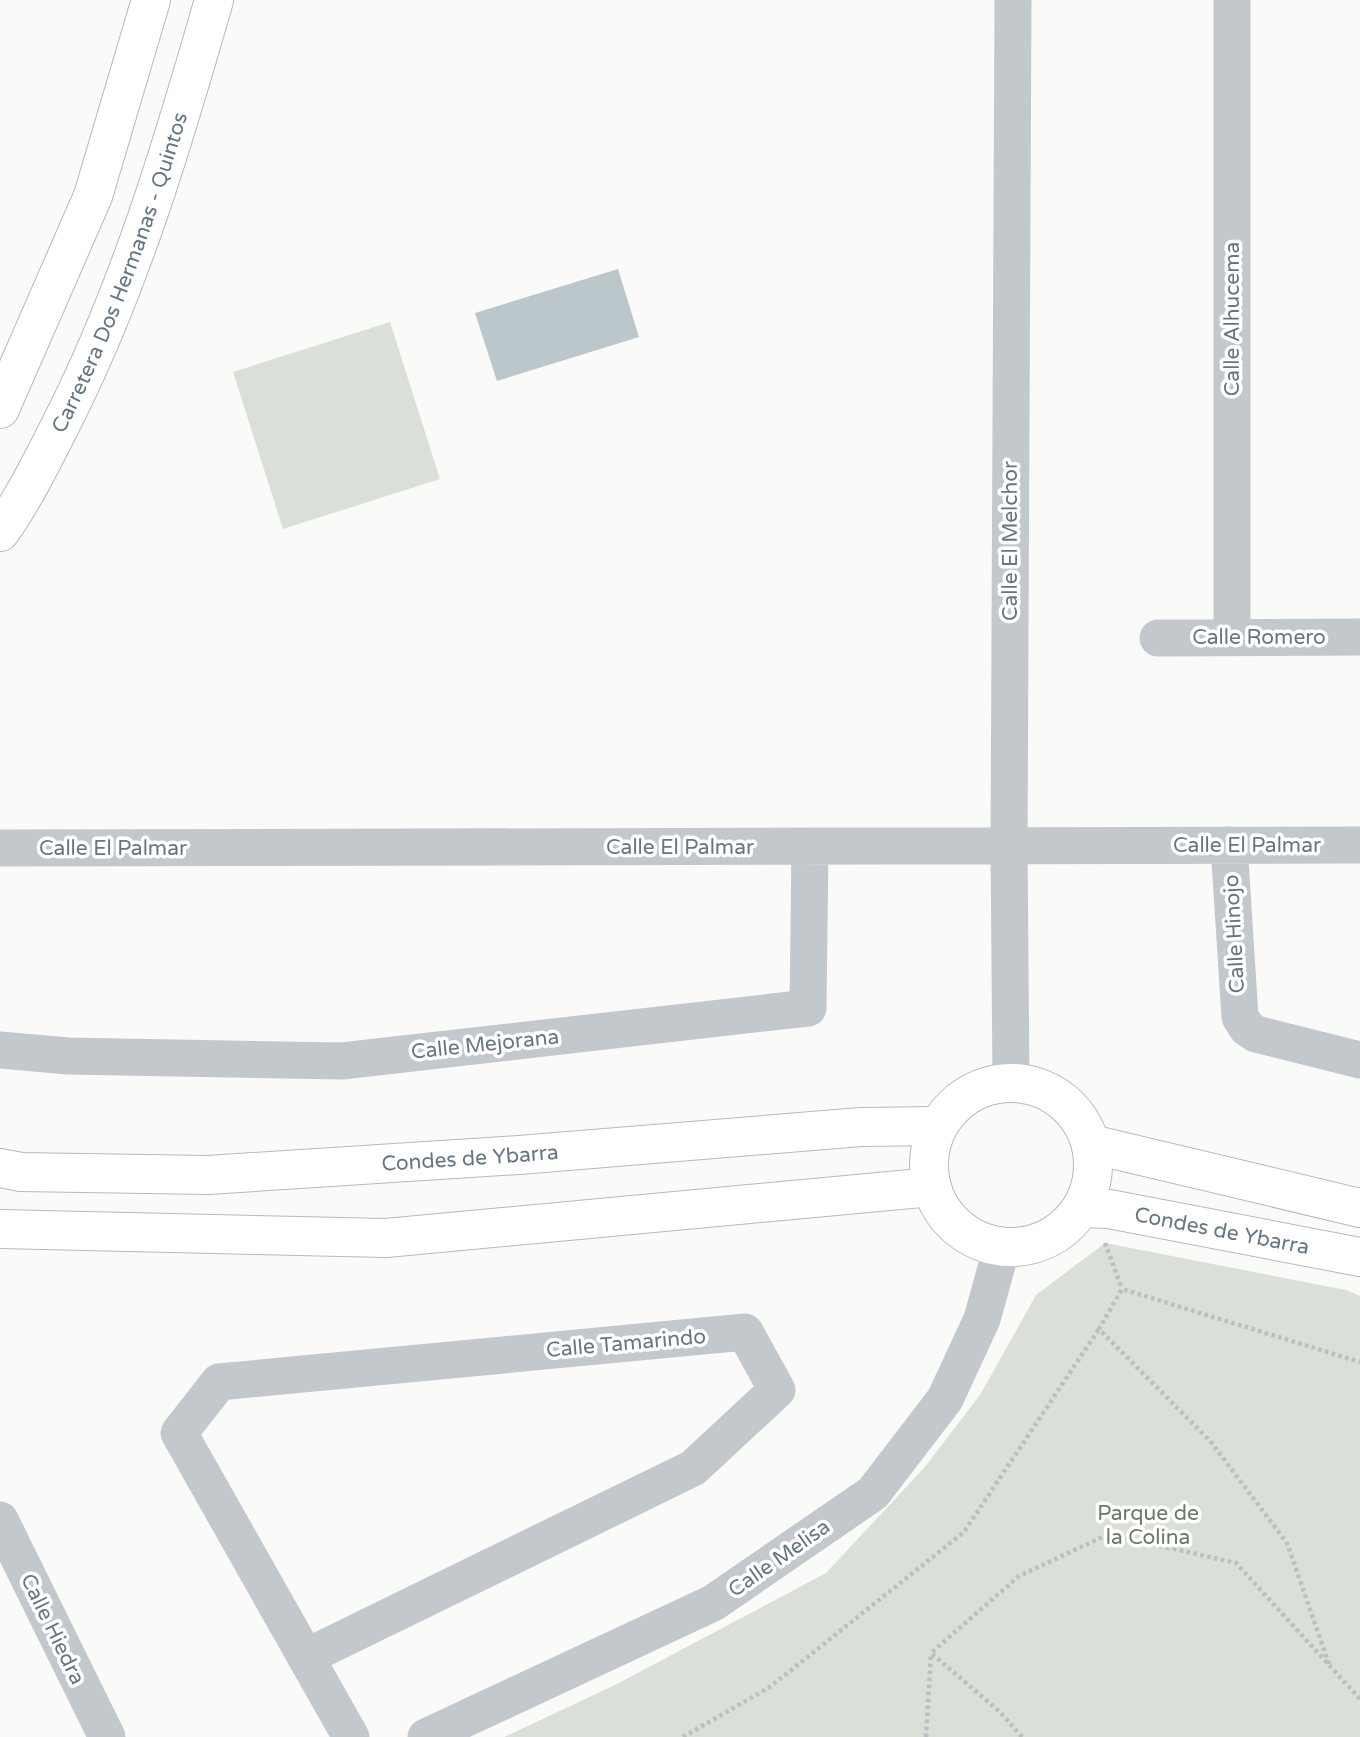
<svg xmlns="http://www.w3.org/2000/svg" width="1360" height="1737" viewBox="0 0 1360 1737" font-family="'Varela Round',sans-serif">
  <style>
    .green { fill: #dadfd7 }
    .water { fill: #bbc7cb }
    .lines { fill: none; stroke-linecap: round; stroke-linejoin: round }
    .major-casing { stroke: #b5babe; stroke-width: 40 }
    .path { stroke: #bbbfc2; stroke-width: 4.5; stroke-dasharray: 3.5 3.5; stroke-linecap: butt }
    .minor { stroke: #c3c8cc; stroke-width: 37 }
    .major { stroke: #fff; stroke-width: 38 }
    .labels { text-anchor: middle; stroke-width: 7; stroke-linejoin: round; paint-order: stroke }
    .street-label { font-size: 21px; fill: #657683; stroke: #fff }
    .park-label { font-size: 21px; fill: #687a64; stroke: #fff }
  </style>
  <rect width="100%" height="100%" fill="#fafaf8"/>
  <path class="green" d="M390,322L440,479L283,529L233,372Z
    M1105,1243L1346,1290L1360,1296V1737H504L615,1685L826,1573L924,1468L980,1395L1036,1295Z"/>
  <path class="water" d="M618,269L639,337L497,381L475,313Z"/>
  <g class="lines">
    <defs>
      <g id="major">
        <path d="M0,409L93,196L151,0"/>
        <path id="s1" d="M0,532C23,500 40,465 58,430C128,294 172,147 214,0"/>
        <circle cx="1011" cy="1165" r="82"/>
        <path d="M1091,1144L1360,1208"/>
        <path id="s2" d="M0,1168L21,1172L208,1175L519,1155L861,1127L938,1126"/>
        <path id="s3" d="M1082,1208L1109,1209L1360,1257"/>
        <path d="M0,1229L386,1238L932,1187"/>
      </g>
    </defs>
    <use href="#major" class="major-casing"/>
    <path class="path" d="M933,1221L968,1252
      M1105,1243L1122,1289
      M1035,1253L1069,1238
      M1329,1664L1287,1543L1211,1442L1099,1329L1122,1289L1360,1362
      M683,1737L770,1687L964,1532L1099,1329
      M926,1737L931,1654
      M1022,1737L1000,1712L931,1653L1019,1576L1109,1534L1236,1563L1360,1699"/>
    <path class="minor" d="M1232,637V0
      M1158,638L1360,637
      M1229,845L1240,1017L1247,1028L1256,1034L1360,1060
      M0,848L1360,845
      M0,1050L68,1056L342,1061L808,1008L810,846
      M1011,1082L1009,846L1013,0
      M0,1520L107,1737
      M306,1657L693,1468L777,1390L745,1332L219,1382L179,1433L351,1737
      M426,1737L713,1603L873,1493L945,1399L982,1319L1002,1247"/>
    <use href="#major" class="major"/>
  </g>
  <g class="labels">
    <g class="street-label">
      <text dy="7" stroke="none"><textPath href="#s1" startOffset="287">Carretera Dos Hermanas - Quintos</textPath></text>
      <text transform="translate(1232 319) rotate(-90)" y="7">Calle Alhucema</text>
      <text transform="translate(1010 541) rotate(-90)" y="7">Calle El Melchor</text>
      <text x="1259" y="644">Calle Romero</text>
      <text x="1247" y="852">Calle El Palmar</text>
      <text x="680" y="854">Calle El Palmar</text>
      <text x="113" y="855">Calle El Palmar</text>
      <text transform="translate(1234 934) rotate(-93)" y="7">Calle Hinojo</text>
      <text transform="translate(485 1044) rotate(-6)" y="7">Calle Mejorana</text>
      <text dy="7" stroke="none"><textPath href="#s2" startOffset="471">Condes de Ybarra</textPath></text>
      <text dy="7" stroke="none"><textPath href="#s3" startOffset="142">Condes de Ybarra</textPath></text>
      <text transform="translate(626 1343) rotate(-5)" y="7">Calle Tamarindo</text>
      <text transform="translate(779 1558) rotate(-35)" y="7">Calle Melisa</text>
      <text transform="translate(53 1629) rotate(64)" y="7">Calle Hiedra</text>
    </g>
    <g class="park-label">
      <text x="1148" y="1520">Parque de<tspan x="1148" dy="24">la Colina</tspan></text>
    </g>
  </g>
</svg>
